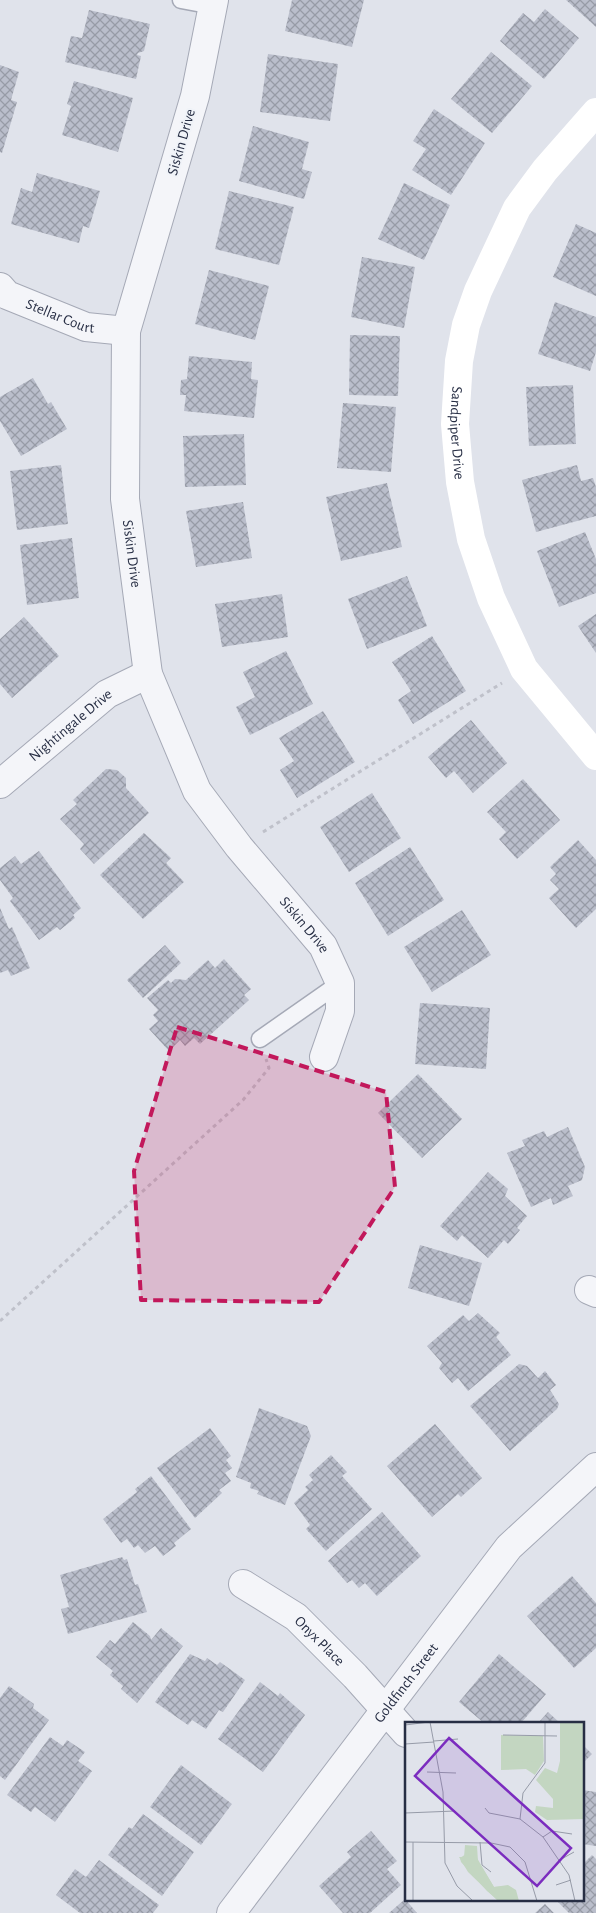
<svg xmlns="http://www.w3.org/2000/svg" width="596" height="1913" viewBox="0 0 596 1913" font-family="'Alegreya Sans',sans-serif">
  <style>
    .building { fill: url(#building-cross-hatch) }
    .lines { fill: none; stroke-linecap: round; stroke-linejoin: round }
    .lane-casing { stroke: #a5a9b6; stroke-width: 19 }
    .street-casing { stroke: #a5a9b6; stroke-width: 30 }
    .path { stroke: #bfc1ca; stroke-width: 3; stroke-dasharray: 4 4; stroke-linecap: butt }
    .lane { stroke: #f4f5f9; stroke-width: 16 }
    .street { stroke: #f4f5f9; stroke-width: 28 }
    .secondary { stroke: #fff; stroke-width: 28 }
    .marked { fill: #c2185b; fill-opacity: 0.2; stroke: #c2185b; stroke-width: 4; stroke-dasharray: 10 6; stroke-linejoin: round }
    .labels { text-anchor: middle; stroke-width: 4; stroke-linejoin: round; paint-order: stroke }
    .street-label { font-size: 15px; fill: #272e44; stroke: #f0f3f8 }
    .inset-road { fill: none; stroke: #969ba8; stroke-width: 1 }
    .view { fill: #7b2cbf; fill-opacity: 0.15; stroke: #7b2cbf; stroke-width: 2.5 }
    .inset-edge { fill: none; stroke: #272e44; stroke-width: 2.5 }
  </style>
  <defs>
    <pattern id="building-cross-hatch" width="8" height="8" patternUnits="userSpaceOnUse" patternTransform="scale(1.25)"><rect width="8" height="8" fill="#babecb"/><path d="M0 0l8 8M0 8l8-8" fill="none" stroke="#979ba6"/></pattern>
  </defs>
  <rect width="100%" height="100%" fill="#e0e3eb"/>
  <path class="building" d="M292,0H364L352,47L285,31Z
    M566,0H596V27Z
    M545,9L579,38L544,79L500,41L523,13L534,22Z
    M89,10L150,24L144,51L138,53L137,55L141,56L136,79L65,62L71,36L82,38Z
    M491,52L532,86L492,133L451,99Z
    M268,54L338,64L330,121L260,112Z
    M0,65L19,72L11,100L17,102L2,153L0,152Z
    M74,81L133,98L118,152L62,135L71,106L67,104Z
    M434,109L485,143L451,195L412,170L426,149L413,141Z
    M253,126L309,142L302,169L312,172L304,199L239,181Z
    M37,173L100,191L89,228L83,226L79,243L11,224L21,188L32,192Z
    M404,183L450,205L424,260L378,239Z
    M229,191L294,207L279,265L215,249Z
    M576,224L596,233V296L553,277Z
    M362,257L415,267L404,328L351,317Z
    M209,270L269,286L255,340L195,324Z
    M555,302L596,317V352L590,371L538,354Z
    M350,335L400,336L398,396L349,395Z
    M189,356L252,362L251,379L258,380L254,418L184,411L186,395H180L181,380L187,379Z
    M33,378L48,404L51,402L67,429L21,456L0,421V397Z
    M573,385L576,444L529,446L526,387Z
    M343,403L396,407L391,472L337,468Z
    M244,434L246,485L185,487L183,436Z
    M61,465L68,524L17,530L10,471Z
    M577,465L581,481L593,478L596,487V516L536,532L522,480Z
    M387,483L402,547L341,561L326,497Z
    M243,502L252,558L196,567L186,511Z
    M585,532L596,559V593L559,607L537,551Z
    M72,538L79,598L27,605L20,545Z
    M407,576L427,626L367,649L348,599Z
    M282,594L288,637L222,647L215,604Z
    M596,614V653L578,626Z
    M24,617L59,656L12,698L0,684V639Z
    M432,636L466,691L413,724L398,700L411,691L392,662Z
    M286,651L313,704L250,735L236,707L255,697L243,672Z
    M323,711L355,762L297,798L280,770L294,761L279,738Z
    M471,720L507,763L473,793L454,771L446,778L428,757Z
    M106,769L117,770L126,778V788L149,813L94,864L80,849L84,844L60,819L77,804L73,800Z
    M523,779L560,820L517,859L499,839L506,832L487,812Z
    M372,793L401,838L349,872L320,827Z
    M144,833L171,858L166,863L184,882L143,919L100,875Z
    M578,840L596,860V909L576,928L549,898L559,889L550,880L556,874L550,867Z
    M410,847L444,900L388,936L355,883Z
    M39,851L81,908L73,915L75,918L60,930L57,927L39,940L10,901L13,898L0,880V868L15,856L21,864Z
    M0,908L9,929L12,927L30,968L11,976L8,970L0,973Z
    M462,910L491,955L432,992L404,947Z
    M165,945L181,963L143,998L127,980Z
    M224,959L251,989L244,995L249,1000L200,1044L194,1038L185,1046L180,1040L169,1051L149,1029L158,1021L153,1015L158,1010L147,998L168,980L171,983L175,979L186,980L208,960L215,968Z
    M420,1003L490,1008L486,1069L415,1064Z
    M418,1074L462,1119L422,1158L378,1113Z
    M568,1127L585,1167L582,1180L568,1186L573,1196L553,1205L551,1198L531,1207L507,1153L525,1146L522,1140L544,1131L547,1137Z
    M488,1172L508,1189L505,1196L527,1216L517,1228L520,1230L508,1244L504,1240L488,1258L462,1235L457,1241L440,1226Z
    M420,1245L482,1263L469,1306L408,1288Z
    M478,1313L500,1333L496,1337L511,1355L468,1391L458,1378L452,1383L439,1368L442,1363L427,1346L463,1315L469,1321Z
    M519,1364L527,1366L538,1378L545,1371L556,1385L550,1390L559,1404L557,1409L510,1451L470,1406Z
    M259,1408L307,1426L311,1436L285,1505L257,1494L259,1491L250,1488L251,1483L236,1477Z
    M435,1424L482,1478L461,1497L458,1494L432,1517L387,1466Z
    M210,1428L231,1456L226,1460L232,1468L225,1473L231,1481L219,1490L222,1493L195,1518L157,1468Z
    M331,1455L347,1472L342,1476L372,1509L326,1551L306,1529L310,1525L294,1503L308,1490L305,1487L313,1480L309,1475Z
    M151,1476L191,1529L174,1543L176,1546L163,1556L155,1546L145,1553L138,1545L134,1548L127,1539L121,1543L103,1519L137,1492L135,1489Z
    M382,1512L421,1556L377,1596L365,1583L359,1588L352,1580L347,1583L328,1561Z
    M122,1557L124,1560L127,1559L135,1585L138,1584L147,1612L68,1634L61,1609L69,1607L60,1575Z
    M572,1576L596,1603V1648L574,1668L527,1616Z
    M133,1622L150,1636L151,1640L161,1628L183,1646L137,1703L121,1689L123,1686L110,1675L113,1671L96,1657L110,1640L115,1644Z
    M190,1654L205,1661L207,1658L217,1665L220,1662L245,1680L223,1712L219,1710L206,1729L192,1720L188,1725L155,1702Z
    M499,1654L546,1694L521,1723H484L459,1702Z
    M260,1682L278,1696L280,1693L305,1715L263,1772L218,1739Z
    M9,1686L34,1704L33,1708L49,1720L5,1780L0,1776V1698Z
    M548,1712L560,1723H538Z
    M50,1737L63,1746L67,1740L85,1752L78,1761L92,1771L55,1822L35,1807L31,1812L7,1795Z
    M582,1744L592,1754L582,1764Z
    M181,1765L232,1804L201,1845L150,1807Z
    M582,1790L596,1792V1846L582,1844Z
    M143,1814L194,1852L162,1896L108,1855L129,1827L132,1829Z
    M371,1831L397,1861L387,1869L401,1885L370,1913H343L319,1886L351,1857L347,1852Z
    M592,1855L596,1859V1913H569L555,1899H582V1865Z
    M99,1860L159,1905L153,1913H80L56,1895L75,1869L86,1877Z
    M405,1899L417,1913H389Z
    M545,1904L554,1913H535Z"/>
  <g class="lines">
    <defs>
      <path id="lane" d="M181,0L213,6
        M260,1039L340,983"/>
      <g id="street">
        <path id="s1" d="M214,0L195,96L126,331L125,499L148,674L197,791L239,847L323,946L340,983V1011L324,1057"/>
        <path id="s2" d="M0,287L7,295L86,327L126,331"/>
        <path id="s3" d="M0,784L107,694L148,674"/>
        <path d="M589,1290L596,1293"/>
        <path id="s4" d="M243,1584L296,1617L355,1676L406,1733"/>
        <path id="s5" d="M231,1913L509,1547L596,1467"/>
      </g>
    </defs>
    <use href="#lane" class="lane-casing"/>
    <use href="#street" class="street-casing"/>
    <path class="path" d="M263,832L502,683
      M0,1321L243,1100L269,1068L266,1059"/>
    <use href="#lane" class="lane"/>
    <use href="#street" class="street"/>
    <path class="secondary" id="s6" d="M596,112L545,170L517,208L478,291L466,325L459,361L455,424L460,482L471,539L491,598L524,669L596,756"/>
  </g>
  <path class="marked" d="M177,1027L386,1092L395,1187L319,1302L141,1300L134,1171Z"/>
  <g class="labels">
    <g class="street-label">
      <text transform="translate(181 142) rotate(-74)" y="5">Siskin Drive</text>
      <text dy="5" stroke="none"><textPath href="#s2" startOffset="68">Stellar Court</textPath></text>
      <text dy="5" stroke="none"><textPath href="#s6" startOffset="361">Sandpiper Drive</textPath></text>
      <text dy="5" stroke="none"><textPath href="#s1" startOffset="566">Siskin Drive</textPath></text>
      <text dy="5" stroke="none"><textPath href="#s3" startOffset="92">Nightingale Drive</textPath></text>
      <text dy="5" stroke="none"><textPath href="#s1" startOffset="986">Siskin Drive</textPath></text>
      <text dy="5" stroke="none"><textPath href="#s4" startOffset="96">Onyx Place</textPath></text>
      <text dy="5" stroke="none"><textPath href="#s5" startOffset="289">Goldfinch Street</textPath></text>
    </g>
  </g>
  <g transform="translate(405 1722)">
    <rect width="179" height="179" fill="#e0e3eb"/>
    <path d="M96,13L138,14L139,39L130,53L121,47L96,48ZM60,123L72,124L73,139L89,165L103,163L111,168L114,179H93L63,150L54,135H59Z" fill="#c3d6c1"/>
    <path d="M155,0H179V97L142,98L130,90L131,84L148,86V77L131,58L140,46L152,51L155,39ZM61,132L72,136L89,165L102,164L110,169L113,179H94L82,169L56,140L55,136Z" fill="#c3d6c1"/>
    <path d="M137,17V39L99,40L98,18Z" fill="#c3d6c1"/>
    <path class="inset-road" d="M25,0L38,70L40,141L52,164L68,179M0,3L24,0M98,13L152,14M29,19L53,17M0,22L29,20M22,50L51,51M80,86L84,91L115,97L138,115L164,153L170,179M0,91L50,89M115,97L118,71L140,41V0M138,115L147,109L167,112M0,120L86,121L105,125L120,140L132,179M8,120V179M75,120L77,143L86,150M153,139L169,130M151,163L166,158"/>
    <path class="view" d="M44,16L166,126L132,164L10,54Z"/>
    <rect width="179" height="179" class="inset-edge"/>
  </g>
</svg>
